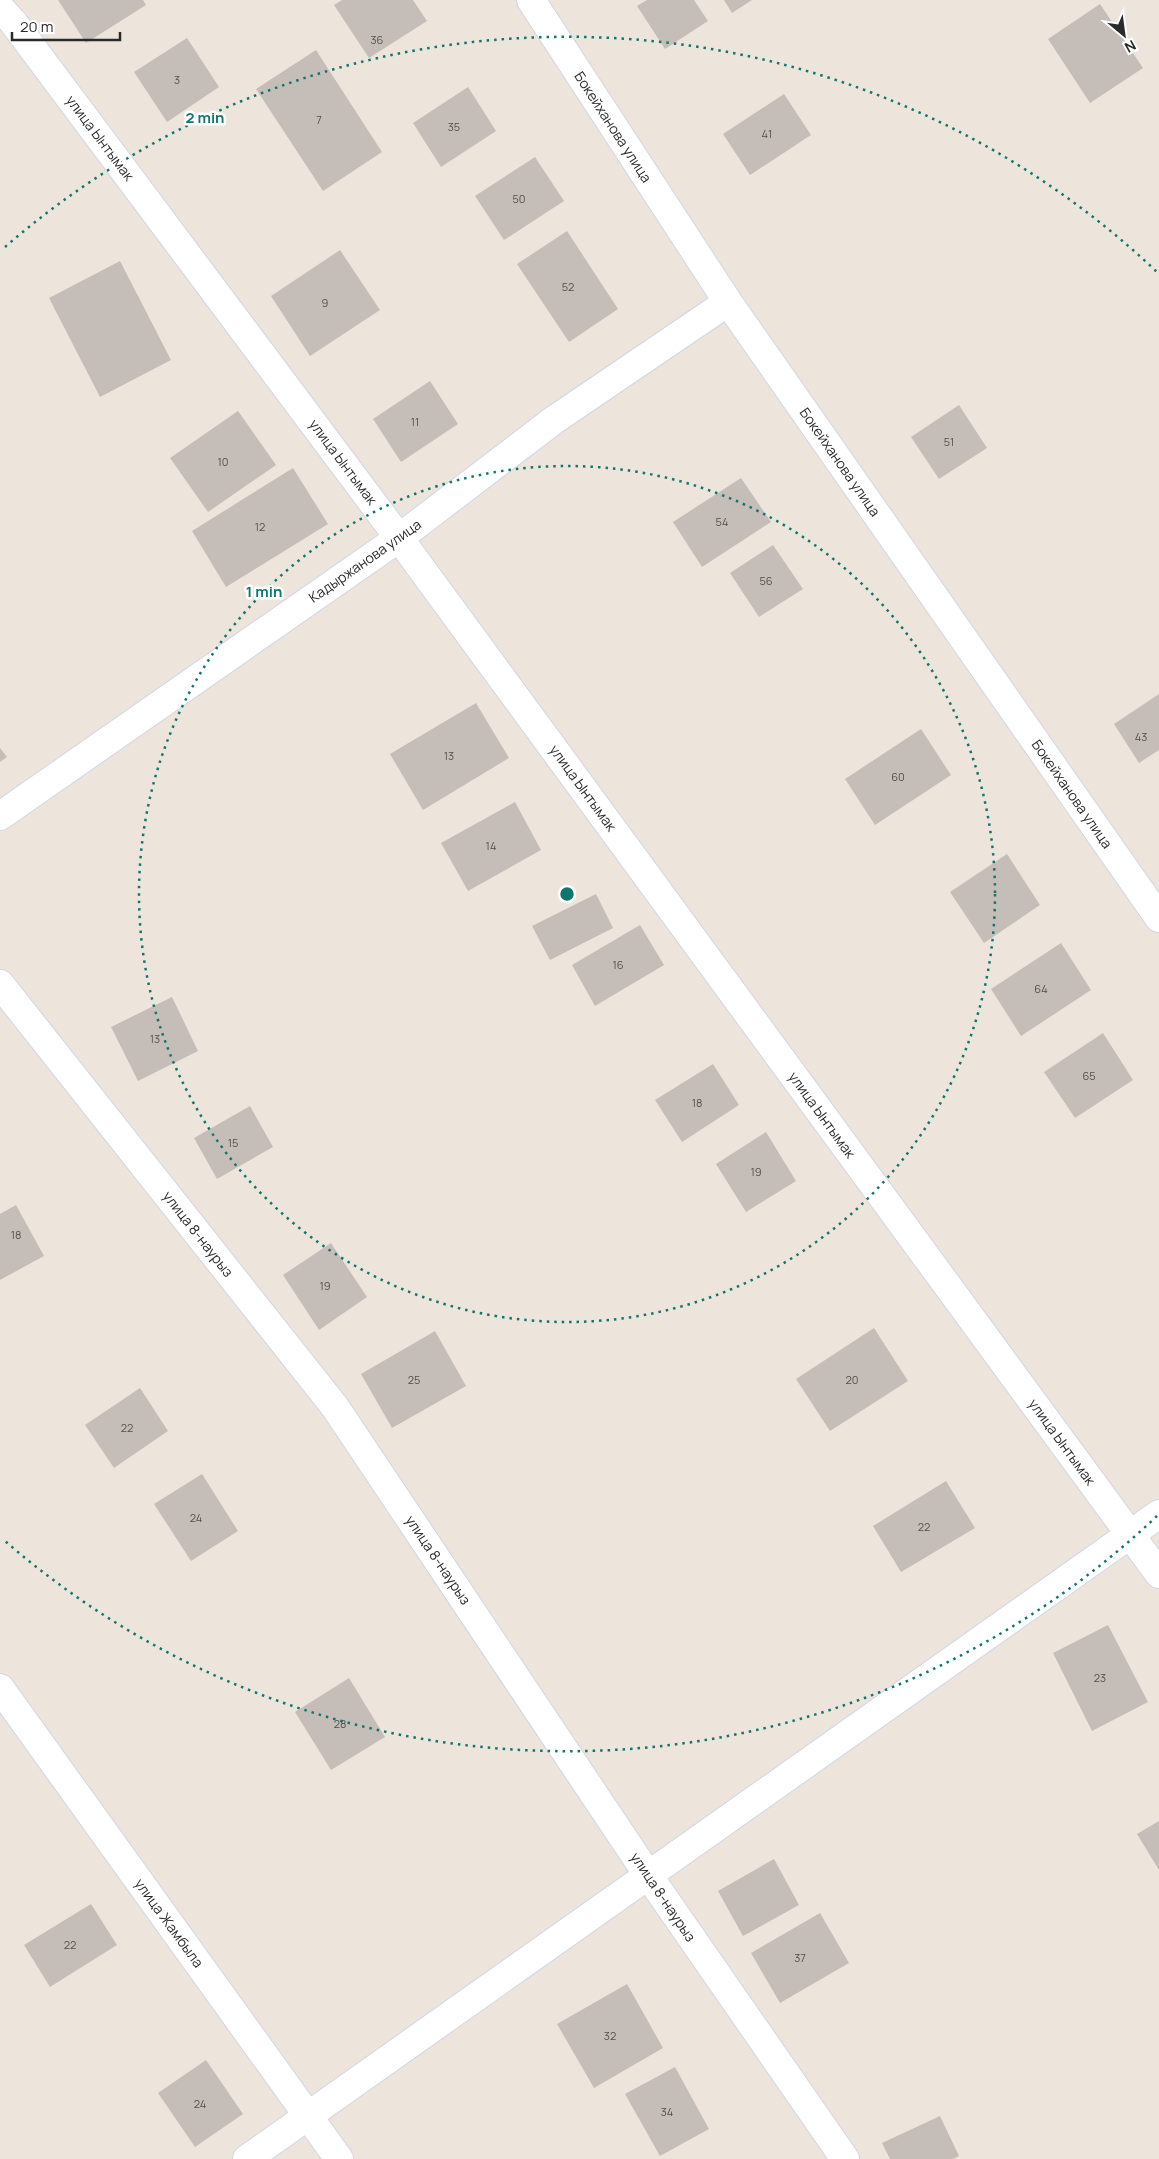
<svg xmlns="http://www.w3.org/2000/svg" width="1159" height="2159" viewBox="0 0 1159 2159" font-family="Manrope,sans-serif">
  <style>
    .building { fill: #c5beb8 }
    .lines { fill: none; stroke-linecap: round; stroke-linejoin: round }
    .minor-casing { stroke: #d1d6e4; stroke-width: 30 }
    .minor { stroke: #fff; stroke-width: 28 }
    .ring { fill: none; stroke: #0f766e; stroke-width: 2.5; stroke-dasharray: 2.5 5 }
    .labels { text-anchor: middle; stroke-width: 5; stroke-linejoin: round; paint-order: stroke }
    .number-label { font-size: 11px; fill: #514f4e }
    .street-label { font-size: 14px; fill: #2a2a2a; stroke: #fff }
    .centre { fill: #0f766e; stroke: #fff; stroke-width: 2.5 }
    .ring-label { font-size: 15px; text-anchor: middle; font-weight: bold; fill: #0f766e; stroke: #fff; stroke-width: 5; stroke-linejoin: round; paint-order: stroke }
  </style>
  <rect width="100%" height="100%" fill="#ede4dc"/>
  <path class="building" d="M58,0H143L146,5L86,43Z
    M342,0H413L427,21L369,58L334,5Z
    M647,0H694L708,21L665,49L637,6Z
    M724,0H752L732,13Z
    M1100,4L1143,68L1090,103L1048,39Z
    M187,38L219,87L167,122L134,72Z
    M316,50L382,152L323,191L256,89Z
    M468,87L496,131L441,167L413,123Z
    M784,94L811,135L750,175L723,134Z
    M535,157L564,201L504,240L475,196Z
    M567,231L618,309L569,342L517,264Z
    M340,250L380,310L310,356L271,296Z
    M120,261L171,360L100,397L49,298Z
    M430,381L458,424L401,462L373,419Z
    M959,405L987,448L939,479L911,437Z
    M238,411L276,465L208,512L170,458Z
    M293,468L328,524L226,587L192,531Z
    M741,478L771,522L702,567L673,522Z
    M773,545L803,589L759,617L730,573Z
    M1159,694V750L1139,763L1114,724Z
    M476,703L509,758L423,810L390,754Z
    M921,729L951,775L875,825L845,779Z
    M0,748L7,757L0,762Z
    M515,802L541,850L468,891L441,843Z
    M1007,854L1040,905L984,943L950,892Z
    M596,894L613,928L550,960L532,926Z
    M640,925L664,965L595,1006L572,965Z
    M1061,943L1091,990L1021,1036L991,989Z
    M172,997L198,1051L138,1081L111,1027Z
    M1103,1033L1133,1080L1075,1118L1044,1072Z
    M713,1064L739,1105L682,1142L655,1100Z
    M250,1106L273,1147L217,1179L194,1138Z
    M766,1132L796,1181L746,1212L716,1164Z
    M16,1205L44,1256L0,1280V1214Z
    M331,1243L367,1297L319,1330L283,1275Z
    M874,1328L908,1381L830,1431L796,1379Z
    M435,1331L466,1386L392,1428L361,1374Z
    M140,1388L168,1431L114,1468L85,1425Z
    M202,1474L238,1531L191,1561L154,1504Z
    M946,1481L975,1528L901,1572L873,1526Z
    M1108,1625L1148,1702L1092,1731L1053,1653Z
    M349,1678L385,1737L331,1770L295,1712Z
    M1159,1821V1870L1137,1834Z
    M774,1859L799,1905L743,1936L718,1891Z
    M91,1904L117,1945L50,1987L24,1945Z
    M820,1913L849,1963L780,2003L751,1953Z
    M627,1984L663,2048L594,2088L557,2024Z
    M206,2060L243,2114L195,2147L158,2093Z
    M675,2067L709,2129L660,2156L625,2094Z
    M940,2116L959,2156L953,2159H890L882,2143Z"/>
  <g class="lines">
    <defs>
      <path id="minor" d="M531,0L728,302L1159,918
        M0,8L13,22L399,538L1159,1574
        M0,816L399,538L554,420L728,302
        M0,984L335,1407L648,1875L845,2159
        M0,1688L339,2159
        M247,2159L1159,1514"/>
    </defs>
    <use href="#minor" class="minor-casing"/>
    <use href="#minor" class="minor"/>
  </g>
  <g class="ring">
    <circle cx="567" cy="894" r="428"/>
    <path d="M1157 1516A857 857 0 0 1 5 1541M5 247A857 857 0 0 1 1157 272"/>
  </g>
  <g class="labels">
    <g class="number-label">
      <text x="377" y="44">36</text>
      <text x="177" y="84">3</text>
      <text x="319" y="124">7</text>
      <text x="454" y="131">35</text>
      <text x="767" y="138">41</text>
      <text x="519" y="203">50</text>
      <text x="568" y="291">52</text>
      <text x="325" y="307">9</text>
      <text x="415" y="426">11</text>
      <text x="949" y="446">51</text>
      <text x="223" y="466">10</text>
      <text x="722" y="526">54</text>
      <text x="260" y="531">12</text>
      <text x="766" y="585">56</text>
      <text x="1141" y="741">43</text>
      <text x="449" y="760">13</text>
      <text x="898" y="781">60</text>
      <text x="491" y="850">14</text>
      <text x="618" y="969">16</text>
      <text x="1041" y="993">64</text>
      <text x="155" y="1043">13</text>
      <text x="1089" y="1080">65</text>
      <text x="697" y="1107">18</text>
      <text x="233" y="1147">15</text>
      <text x="756" y="1176">19</text>
      <text x="16" y="1239">18</text>
      <text x="325" y="1290">19</text>
      <text x="414" y="1384">25</text>
      <text x="852" y="1384">20</text>
      <text x="127" y="1432">22</text>
      <text x="196" y="1522">24</text>
      <text x="924" y="1531">22</text>
      <text x="1100" y="1682">23</text>
      <text x="340" y="1728">28</text>
      <text x="70" y="1949">22</text>
      <text x="800" y="1962">37</text>
      <text x="610" y="2040">32</text>
      <text x="200" y="2108">24</text>
      <text x="667" y="2116">34</text>
    </g>
    <g class="street-label">
      <text transform="translate(613 127) rotate(57)" y="5">Бокейханова улица</text>
      <text transform="translate(100 138) rotate(53)" y="5">улица Ынтымак</text>
      <text transform="translate(343 462) rotate(53)" y="5">улица Ынтымак</text>
      <text transform="translate(840 462) rotate(55)" y="5">Бокейханова улица</text>
      <text transform="translate(365 561) rotate(-35)" y="5">Кадыржанова улица</text>
      <text transform="translate(583 788) rotate(54)" y="5">улица Ынтымак</text>
      <text transform="translate(1072 794) rotate(55)" y="5">Бокейханова улица</text>
      <text transform="translate(822 1115) rotate(54)" y="5">улица Ынтымак</text>
      <text transform="translate(198 1234) rotate(52)" y="5">улица 8-наурыз</text>
      <text transform="translate(1062 1442) rotate(54)" y="5">улица Ынтымак</text>
      <text transform="translate(438 1560) rotate(56)" y="5">улица 8-наурыз</text>
      <text transform="translate(663 1897) rotate(56)" y="5">улица 8-наурыз</text>
      <text transform="translate(169 1923) rotate(54)" y="5">улица Жамбыла</text>
    </g>
  </g>
  <circle cx="567" cy="894" r="8" class="centre"/>
  <g class="ring-label">
    <text x="205" y="123">2 min</text>
    <text x="264" y="597">1 min</text>
  </g>
  <g transform="translate(1124 35) rotate(151)" stroke="#ffffff" stroke-width="4" paint-order="stroke">
  <path d="M0-4L9 19L0 12L-9 19Z" fill="#2a2a2a"/>
  <text y="-8" font-size="14" font-weight="bold" text-anchor="middle" fill="#2a2a2a">N</text>
  </g>
  <path d="M12 32v8h108v-8" fill="none" stroke="#2a2a2a" stroke-width="2.5"/>
  <text x="20" y="32" font-size="15" fill="#2a2a2a" stroke="#ffffff" stroke-width="4" paint-order="stroke">20 m</text>
</svg>
